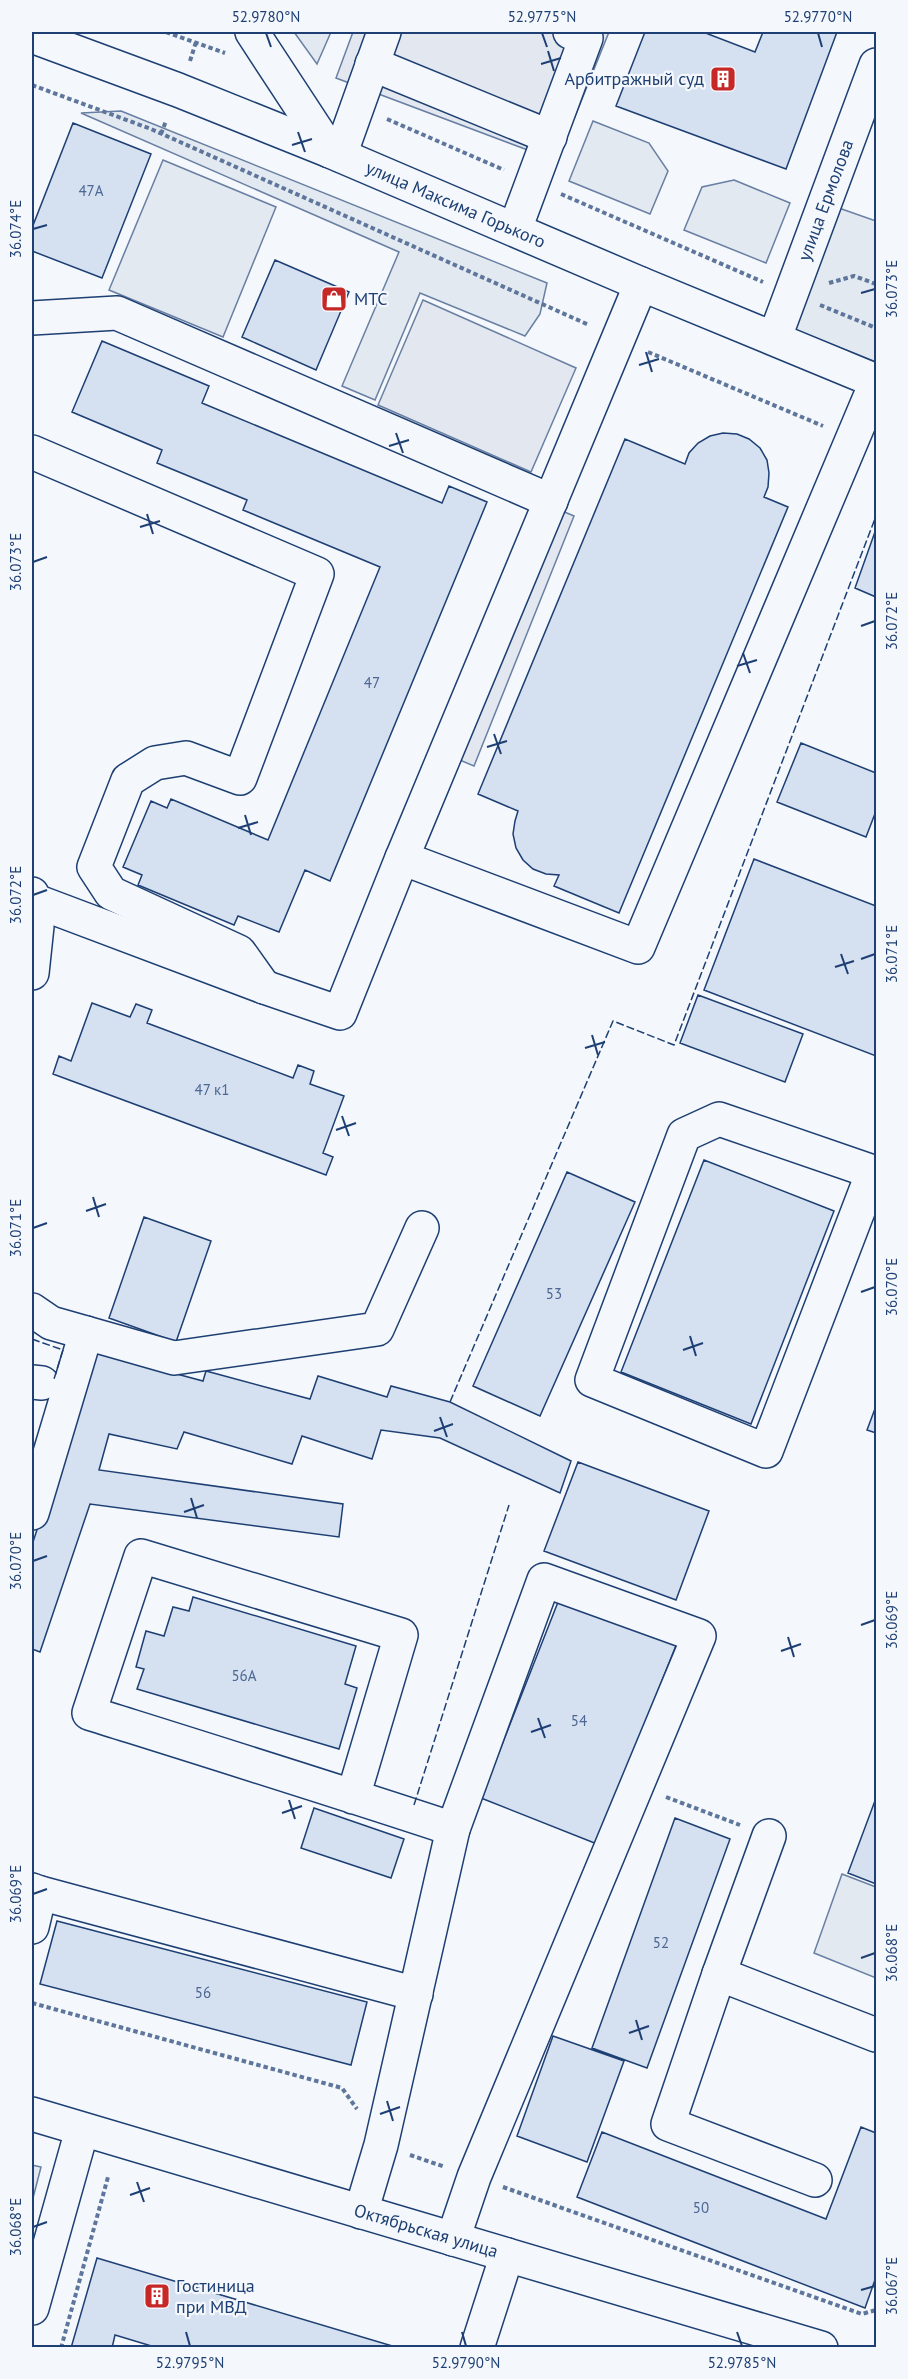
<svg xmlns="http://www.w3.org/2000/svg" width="908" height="2379" viewBox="0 0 908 2379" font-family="'PT Sans',sans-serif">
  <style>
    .green { fill: #e3e9f0; stroke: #687fa3; stroke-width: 1.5 }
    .parking { fill: #e3e8f0; stroke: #687fa3; stroke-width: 1.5 }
    .building { fill: #d5e0f0; stroke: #1d3f73; stroke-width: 1.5 }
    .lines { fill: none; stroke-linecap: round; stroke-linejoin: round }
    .minor-casing { stroke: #1d3f73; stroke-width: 36 }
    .major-casing { stroke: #1d3f73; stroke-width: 36 }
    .path { stroke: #5e769c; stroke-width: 4; stroke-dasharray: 4.5 3; stroke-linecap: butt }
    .minor { stroke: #f4f7fb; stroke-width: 33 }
    .major { stroke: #f4f7fb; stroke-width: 33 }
    .fence { stroke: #1d3f73; stroke-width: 1.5; stroke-dasharray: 8 3; stroke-linecap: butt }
    .ticks { fill: none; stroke: #1d3f73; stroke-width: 2 }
    .labels { text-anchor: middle; stroke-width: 4.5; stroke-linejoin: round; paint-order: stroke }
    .number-label { font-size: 15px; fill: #4b6792 }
    .poi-label { font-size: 18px; fill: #1d3f73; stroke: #f4f7fb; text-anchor: start }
    .street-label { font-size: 18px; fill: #1d3f73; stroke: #f4f7fb }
    .neatline { fill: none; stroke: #1d3f73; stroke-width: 2 }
    .ticks-label { font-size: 15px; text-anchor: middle; fill: #1d3f73 }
  </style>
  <rect width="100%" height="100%" fill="#f4f7fb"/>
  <path class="green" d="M294,32H331L317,64Z
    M121,111L547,283L540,314L525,336L420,293L375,400L342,386L399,252L81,113Z
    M593,121L649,143L668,171L650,214L569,181Z
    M163,160L276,207L223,337L109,290Z
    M734,180L790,203L766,263L684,230L702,187Z
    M836,207L876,221V362L793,329Z
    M842,1874L876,1887V1978L814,1953Z"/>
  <path class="parking" d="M353,32H609L557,161L336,78Z
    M423,300L576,368L531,472L378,405Z
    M555,508L574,516L474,766L455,758Z
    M32,2165L41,2167L32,2202Z"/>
  <path class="building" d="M645,32H703L755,52L763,32H837L786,169L616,106Z
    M73,123L151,154L102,278L32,251V228Z
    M275,260L349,292L316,370L242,337Z
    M102,341L209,386L202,403L442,503L449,486L487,502L330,881L305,870L279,932L238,916L234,925L138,885L142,875L123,867L151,801L167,808L171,799L268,840L380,567L243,510L247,500L157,463L162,450L72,412Z
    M723,433L737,434L749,439L760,448L767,460L769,473L768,487L764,497L788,507L619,913L554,886L559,875L546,874L533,869L523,860L516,848L513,834L515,821L518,811L478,794L625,439L685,464L689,453L698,443L710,436Z
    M876,529V597L855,588Z
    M801,743L876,773V811L866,837L777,802Z
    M754,859L876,906V1056L704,990Z
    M698,995L803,1034L785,1082L680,1043Z
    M92,1003L130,1017L136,1004L152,1010L147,1023L293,1078L298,1065L314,1071L310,1084L344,1096L323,1153L333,1157L326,1175L53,1074L59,1056L71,1061Z
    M704,1160L834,1211L751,1424L621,1372Z
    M567,1172L635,1202L540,1416L473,1386Z
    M144,1217L211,1241L176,1342L109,1318Z
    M95,1352L203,1381L206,1371L310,1399L318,1376L387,1397L391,1386L450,1402L571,1461L560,1493L440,1438L381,1430L372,1459L302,1436L292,1464L184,1432L177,1449L109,1434L99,1470L343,1504L339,1537L90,1504L40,1652L32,1649V1545Z
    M876,1406V1433L867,1430Z
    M578,1462L709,1511L676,1600L544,1551Z
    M193,1597L356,1646L345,1684L357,1688L339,1749L137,1689L144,1669L136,1667L146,1631L164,1636L173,1607L189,1611Z
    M560,1597L677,1643L597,1844L481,1798Z
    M876,1798V1884L848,1873Z
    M314,1808L404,1839L391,1878L301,1848Z
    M675,1818L730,1839L647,2068L592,2048Z
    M57,1921L367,2002L351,2065L40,1984Z
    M553,2036L624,2061L587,2162L517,2136Z
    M861,2127L876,2133V2277L865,2308L577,2197L602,2132L826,2219Z
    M97,2258L399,2348H158L115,2335L112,2348H71Z"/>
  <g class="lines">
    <defs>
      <g id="minor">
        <path d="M252,32L330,151"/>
        <path d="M372,64L550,137"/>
        <path d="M340,155L384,32"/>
        <path d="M515,229L586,38L570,32"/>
        <path d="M641,284L402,858L638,947L876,383"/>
        <path d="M32,318L117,313L551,501"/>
        <path id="s1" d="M775,337L876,65"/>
        <path d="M32,452L317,574L240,778L186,758L155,763L128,780L94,867L111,893L239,952L264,987"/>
        <path d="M32,894L37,926L32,973"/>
        <path d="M33,900L264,987L340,1013L402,858"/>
        <path d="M873,1172L766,1451L592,1380L684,1135L719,1119L876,1173"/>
        <path d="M32,1310L51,1323L174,1358L377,1329L422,1228"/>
        <path d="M32,1382L42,1383"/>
        <path d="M32,1513L86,1333"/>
        <path d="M353,1797L401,1635L141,1556L89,1713C210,1751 332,1789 453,1829"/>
        <path d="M32,1890L40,1893L32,1927"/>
        <path d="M40,1893L416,1994"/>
        <path d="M719,1974L769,1836"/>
        <path d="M815,2180L668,2124L719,1974L876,2035"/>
        <path d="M361,2212L381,2145L453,1829L544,1580L699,1636L474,2177L453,2239"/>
        <path d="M32,2308L82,2130"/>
        <path d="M477,2348L507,2255"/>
      </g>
      <g id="major">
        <path id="s2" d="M32,36L178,90L330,151L641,284L876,381"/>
        <path id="s3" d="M32,2114L821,2348"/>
      </g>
    </defs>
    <use href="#minor" class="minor-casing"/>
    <use href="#major" class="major-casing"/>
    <path class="path" d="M166,32L225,53
      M190,61L196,42
      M32,85L151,129L589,325
      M387,119L504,170
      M161,134L166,121
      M561,194L763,282
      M829,283L854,276L876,284
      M820,305L876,328
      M648,352L823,426
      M666,1797L740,1825
      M32,2003L342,2088L357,2109
      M410,2155L445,2167
      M503,2187L862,2314L876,2310
      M61,2348L108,2177"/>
    <use href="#minor" class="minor"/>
    <use href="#major" class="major"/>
    <path class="fence" d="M32,1339L63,1350L54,1379
      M450,1402L613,1021L674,1045L876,516
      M414,1805L509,1505"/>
  </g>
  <path class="ticks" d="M266,33L271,47M542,33L547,47M818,33L822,47M548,51L554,71M541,64L561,58M298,132L305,152M292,145L312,139M33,229L47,225M861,293L875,289M646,352L652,372M639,365L659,359M396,433L403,453M389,446L409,440M147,514L153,534M140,527L160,521M33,562L47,557M861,626L875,621M743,653L750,673M737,666L757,660M494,734L501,754M487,747L507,741M245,815L251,835M238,828L258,822M33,895L47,890M841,954L848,974M861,959L875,954M835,967L854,961M592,1035L598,1055M585,1048L605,1042M342,1116L349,1136M336,1130L356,1123M93,1197L99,1217M86,1211L106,1204M33,1228L47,1223M861,1292L875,1287M690,1336L696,1356M683,1350L703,1343M440,1417L447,1437M434,1431L453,1424M191,1498L197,1518M184,1512L204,1505M33,1561L47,1556M861,1625L875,1620M788,1637L794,1657M781,1651L801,1644M538,1718L545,1738M531,1732L551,1725M289,1800L295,1819M282,1813L302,1806M33,1894L47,1889M861,1958L875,1953M636,2020L642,2040M629,2033L649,2026M387,2101L393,2121M380,2114L400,2107M137,2182L144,2202M130,2195L150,2188M33,2227L47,2222M861,2290L875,2286M186,2332L190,2346M462,2332L466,2346M737,2332L742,2346"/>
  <defs>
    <symbol id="building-square" viewBox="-11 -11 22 22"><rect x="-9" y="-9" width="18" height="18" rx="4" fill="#c62828" stroke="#f4f7fb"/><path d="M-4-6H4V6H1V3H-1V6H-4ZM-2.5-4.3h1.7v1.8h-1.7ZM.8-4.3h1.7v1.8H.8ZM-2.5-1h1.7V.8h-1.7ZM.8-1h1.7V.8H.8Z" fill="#fff"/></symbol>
    <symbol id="shop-square" viewBox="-11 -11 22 22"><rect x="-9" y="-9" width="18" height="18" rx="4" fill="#c62828" stroke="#f4f7fb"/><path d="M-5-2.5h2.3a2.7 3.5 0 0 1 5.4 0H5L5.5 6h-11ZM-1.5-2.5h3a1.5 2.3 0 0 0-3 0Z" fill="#fff"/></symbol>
  </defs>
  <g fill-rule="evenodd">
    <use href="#building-square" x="708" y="64" width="30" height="30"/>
    <use href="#shop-square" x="319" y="284" width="30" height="30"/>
    <use href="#building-square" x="142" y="2281" width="30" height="30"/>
  </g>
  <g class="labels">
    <g class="number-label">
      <text x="91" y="196">47А</text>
      <text x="372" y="688">47</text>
      <text x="212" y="1095">47 к1</text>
      <text x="554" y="1299">53</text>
      <text x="244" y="1681">56А</text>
      <text x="579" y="1726">54</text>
      <text x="661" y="1948">52</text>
      <text x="203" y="1998">56</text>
      <text x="701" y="2213">50</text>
    </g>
    <g class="poi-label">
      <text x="704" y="85" text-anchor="end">Арбитражный суд</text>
      <text x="354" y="305">МТС</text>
      <text x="176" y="2292">Гостиница<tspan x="176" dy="21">при МВД</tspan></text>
    </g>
    <g class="street-label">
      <text dy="6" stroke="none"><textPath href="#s1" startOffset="146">улица Ермолова</textPath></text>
      <text dy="6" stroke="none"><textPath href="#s2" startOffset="456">улица Максима Горького</textPath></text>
      <text dy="6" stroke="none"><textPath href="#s3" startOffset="411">Октябрьская улица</textPath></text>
    </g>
  </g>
  <rect width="908" height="2379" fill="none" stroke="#f4f7fb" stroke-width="66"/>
  <rect x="33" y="33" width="842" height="2313" class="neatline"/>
  <g class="ticks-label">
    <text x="266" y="22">52.9780°N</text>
    <text x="542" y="22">52.9775°N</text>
    <text x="818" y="22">52.9770°N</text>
    <text transform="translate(16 229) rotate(-90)" y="5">36.074°E</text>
    <text transform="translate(892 289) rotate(-90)" y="5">36.073°E</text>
    <text transform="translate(16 562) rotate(-90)" y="5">36.073°E</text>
    <text transform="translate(892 621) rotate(-90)" y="5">36.072°E</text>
    <text transform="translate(16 895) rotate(-90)" y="5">36.072°E</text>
    <text transform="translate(892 954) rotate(-90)" y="5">36.071°E</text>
    <text transform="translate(16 1228) rotate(-90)" y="5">36.071°E</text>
    <text transform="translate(892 1287) rotate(-90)" y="5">36.070°E</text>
    <text transform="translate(16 1561) rotate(-90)" y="5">36.070°E</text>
    <text transform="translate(892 1620) rotate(-90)" y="5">36.069°E</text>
    <text transform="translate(16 1894) rotate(-90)" y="5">36.069°E</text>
    <text transform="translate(892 1953) rotate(-90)" y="5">36.068°E</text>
    <text transform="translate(16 2227) rotate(-90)" y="5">36.068°E</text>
    <text transform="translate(892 2286) rotate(-90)" y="5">36.067°E</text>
    <text x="190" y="2368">52.9795°N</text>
    <text x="466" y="2368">52.9790°N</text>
    <text x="742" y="2368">52.9785°N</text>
  </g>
</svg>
